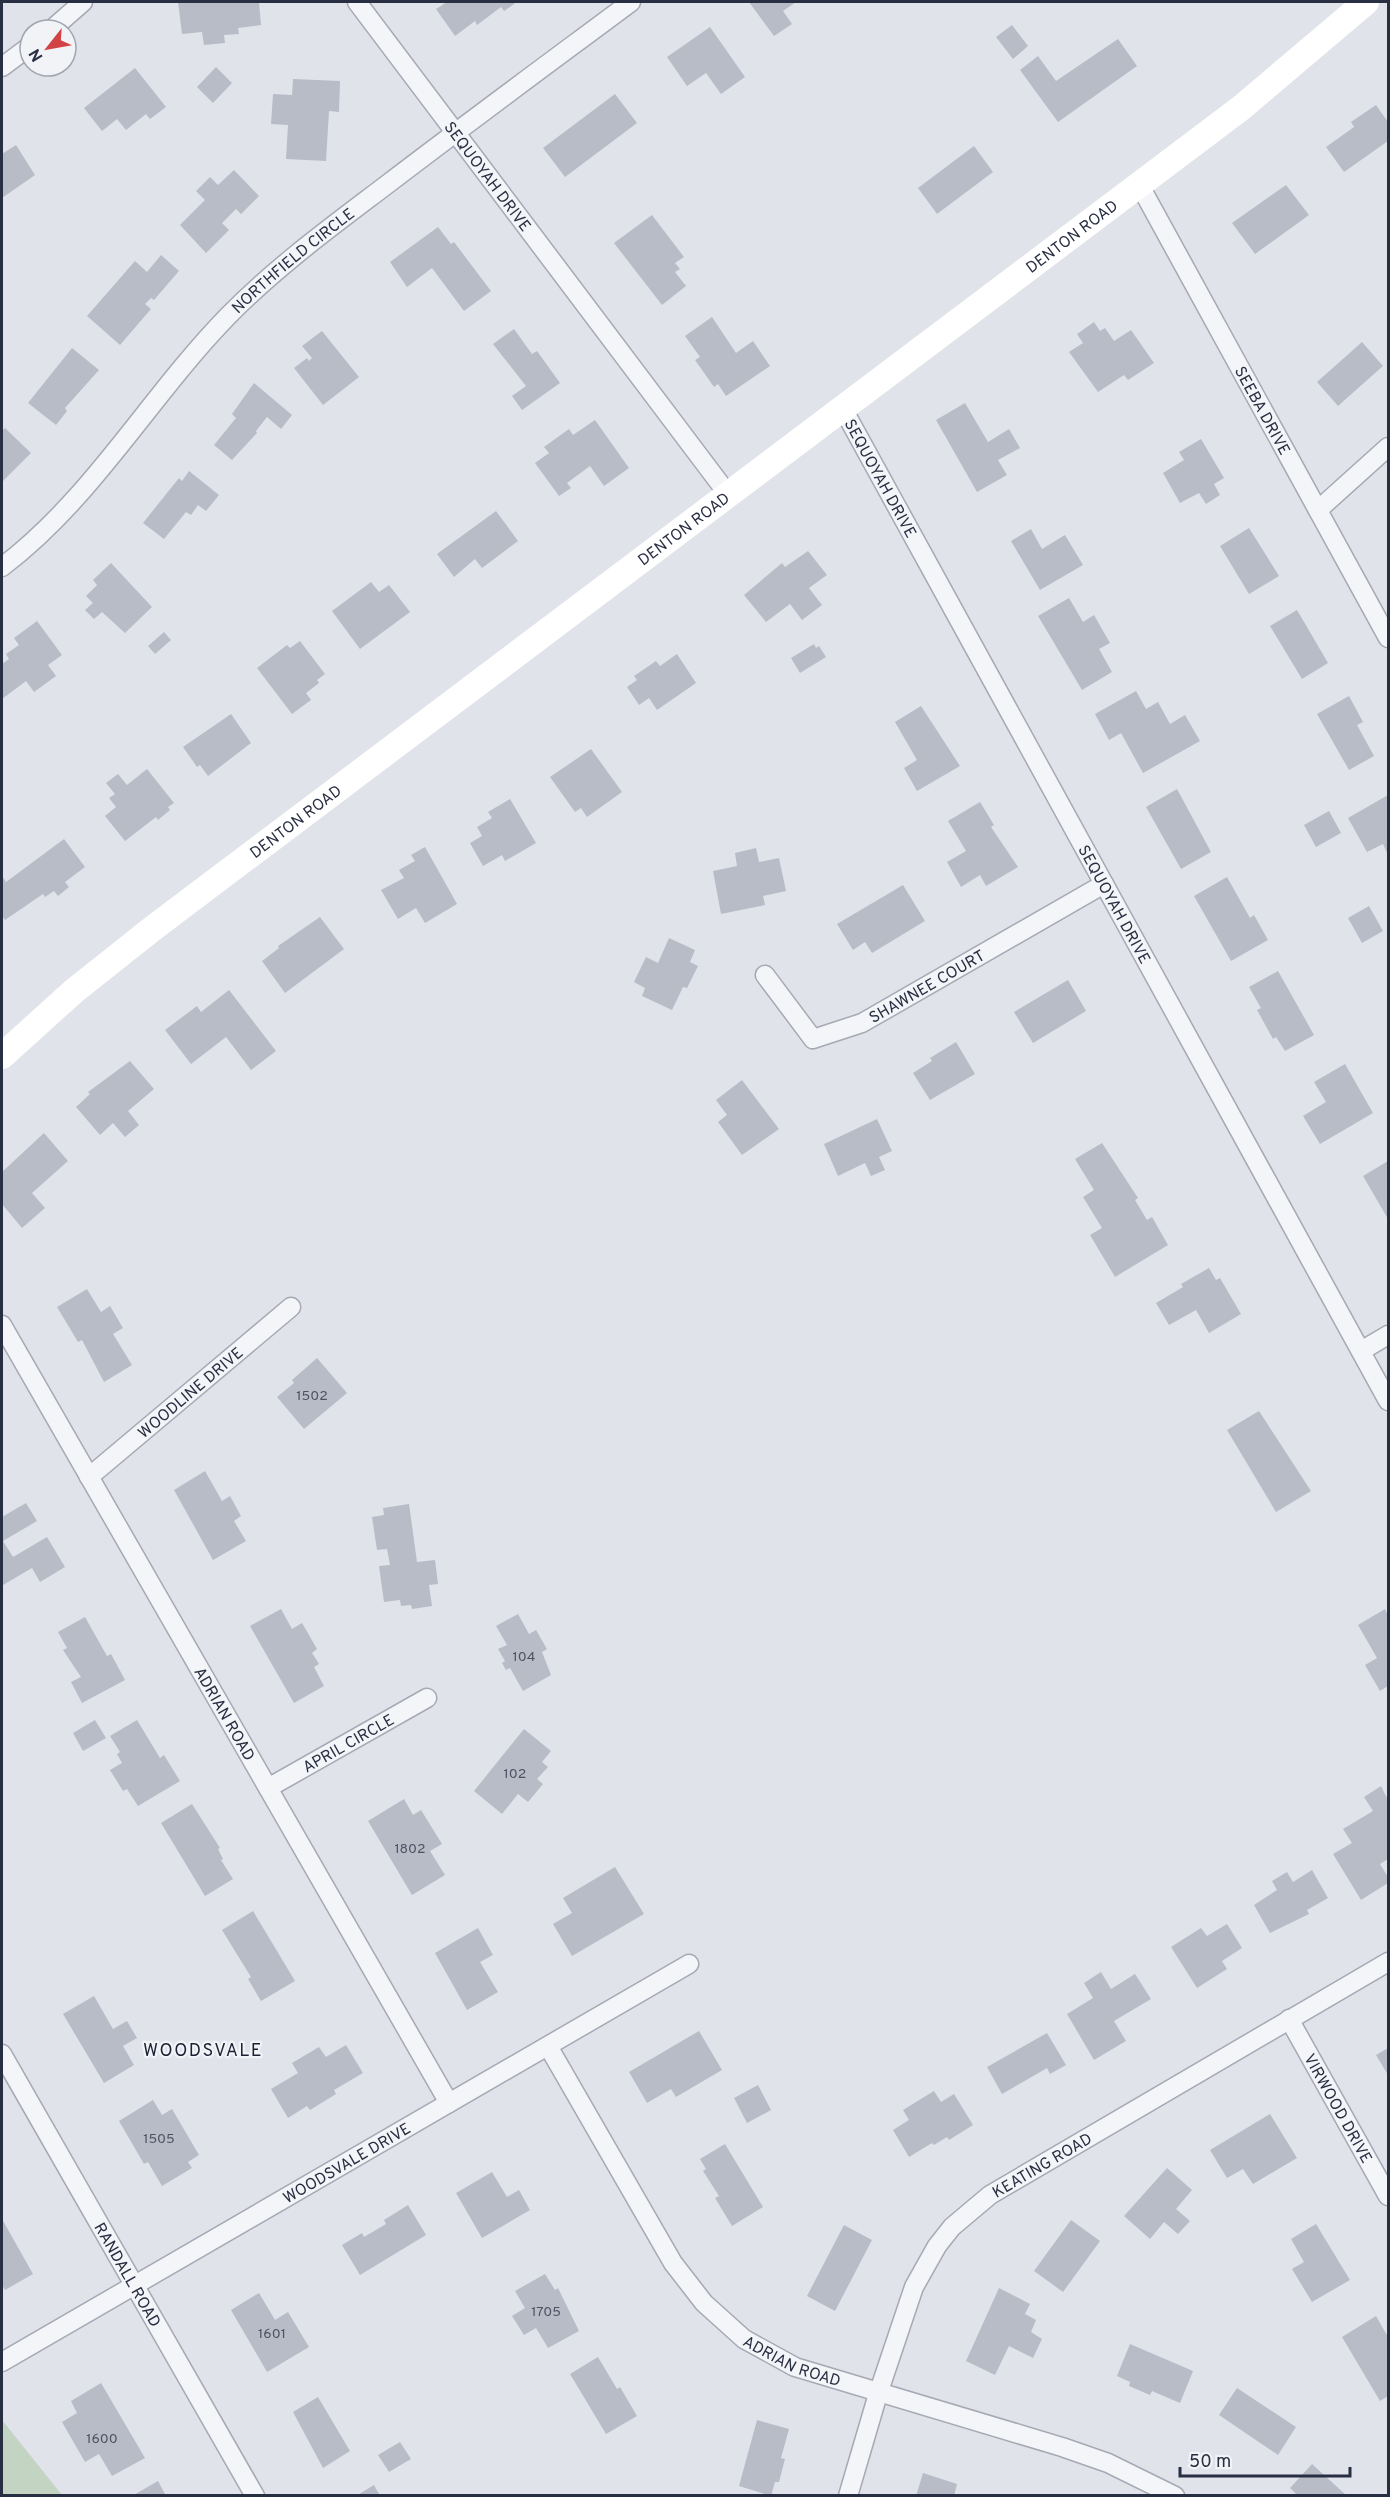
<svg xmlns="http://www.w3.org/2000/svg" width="1390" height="2497" viewBox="0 0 1390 2497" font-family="Overpass,sans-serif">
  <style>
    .green { fill: #c4d4c2 }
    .building { fill: #b8bcc7 }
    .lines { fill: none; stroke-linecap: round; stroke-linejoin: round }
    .street-casing { stroke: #a6a9b4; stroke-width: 21 }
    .street { stroke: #f4f5f8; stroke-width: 18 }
    .secondary { stroke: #fff; stroke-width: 26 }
    .labels { text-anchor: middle; stroke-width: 4.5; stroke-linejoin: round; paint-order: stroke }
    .number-label { font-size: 14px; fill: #4d5263 }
    .street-label { font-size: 16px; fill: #292f42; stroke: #f1f3f7 }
    .neighbourhood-label { font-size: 18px; letter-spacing: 1.5px; fill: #1b2033; stroke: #f1f3f7 }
  </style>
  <rect width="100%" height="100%" fill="#e1e3ea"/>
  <path class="green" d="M2,2420L62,2495H2Z"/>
  <path class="building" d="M178,2H259L261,25L238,28L239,34L224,35L225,43L204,45L202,32L182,34Z
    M447,2H517L504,11L501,7L477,25L475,21L455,36L436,9Z
    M749,2H796L783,11L792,24L774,36Z
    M1012,25L1028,46L1013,59L996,37Z
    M710,27L745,77L721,94L706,73L687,86L667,57Z
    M1118,39L1137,66L1058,122L1020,70L1038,56L1056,81Z
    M216,67L232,83L213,103L197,87Z
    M135,68L166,107L150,119L146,114L126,130L117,119L102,131L84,108Z
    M293,79L340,81L339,112L329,111L326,161L286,159L288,125L271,124L273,94L292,95Z
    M615,94L637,123L565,177L543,148Z
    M1376,105L1388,122V141L1344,172L1326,147L1354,127L1351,122Z
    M16,145L35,175L2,198V154Z
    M974,146L993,172L937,214L918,188Z
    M234,170L259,196L241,214L236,209L222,223L229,230L206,253L180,225L205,200L196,191L210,177L218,185Z
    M1286,185L1309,215L1255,254L1232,223Z
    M652,215L684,257L675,263L680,269L675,272L686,286L662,305L614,243Z
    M438,227L451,244L454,242L491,291L464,311L432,268L407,287L390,262Z
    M161,255L179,271L154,300L151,298L145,304L151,309L120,345L87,316L135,261L147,272Z
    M712,317L736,353L753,341L770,366L726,396L718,384L714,387L695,360L700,357L685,336Z
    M1094,322L1100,331L1105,328L1114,341L1131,330L1154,363L1128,380L1124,375L1098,392L1069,352L1083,343L1077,334Z
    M514,329L532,354L537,351L560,383L522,410L512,396L526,386L493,344Z
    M322,331L359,377L323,405L294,368L307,358L309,361L312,358L302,346Z
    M1362,342L1383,366L1338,406L1317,382Z
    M72,348L99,370L65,408L67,411L56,425L28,403Z
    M254,383L292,415L281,429L267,417L256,431L257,433L232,460L214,445L236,418L232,414Z
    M965,403L988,442L1009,429L1020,448L998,460L1007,475L977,492L936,420Z
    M595,420L629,468L604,486L590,466L567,483L571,488L559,496L535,463L549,453L544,447L569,429L573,435Z
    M5,428L31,453L2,482V431Z
    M1201,439L1224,478L1214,484L1220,495L1206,504L1199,493L1180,503L1163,473L1184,460L1179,452Z
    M189,471L219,495L206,511L198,505L191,515L186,512L164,539L143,523L179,478L182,481Z
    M496,511L518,541L482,568L475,559L454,577L437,554Z
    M1249,528L1279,576L1249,594L1220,546Z
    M1031,529L1042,549L1065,535L1083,565L1040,590L1011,541Z
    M808,551L827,575L809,588L822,605L802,620L790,604L766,622L744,595L782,563L785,567Z
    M111,563L152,607L125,633L102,612L94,619L85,610L93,603L86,596L97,585L93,580Z
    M371,582L379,592L389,585L410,612L360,649L332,611Z
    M1069,598L1083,622L1094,615L1110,643L1099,649L1112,672L1082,690L1038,616Z
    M1297,610L1328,663L1302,679L1270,626Z
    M37,621L62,655L48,665L56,676L34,692L26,681L2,699V664L9,659L6,654L19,645L14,638Z
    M164,632L171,640L155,654L148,646Z
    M300,641L325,674L317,680L319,683L306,693L311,700L292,714L257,668L287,645L290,648Z
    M814,644L816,648L819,646L826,657L800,673L791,658Z
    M677,654L696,683L657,710L649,698L639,705L627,687L637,680L634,676L656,661L660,666Z
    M1136,691L1146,709L1158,702L1170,724L1185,715L1200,741L1143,773L1121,733L1109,740L1095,714Z
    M1349,696L1363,722L1357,725L1374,756L1349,770L1317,714Z
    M921,706L960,766L917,791L904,768L917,760L895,722Z
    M231,714L251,743L208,776L200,765L197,767L183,747Z
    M591,749L622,792L587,817L581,808L575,812L550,777Z
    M147,769L174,803L168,807L170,810L158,820L156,817L125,841L105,816L116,807L109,798L115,794L106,783L118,774L127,785Z
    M1177,789L1211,852L1181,869L1146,807Z
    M1388,795V855L1383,844L1367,852L1348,818Z
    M510,799L536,843L505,861L502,855L483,866L470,843L482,836L477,827L492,818L488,812Z
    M980,802L994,825L991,827L1018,867L986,886L980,875L961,887L947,862L966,851L948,821Z
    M1329,811L1341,833L1316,847L1304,825Z
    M64,839L85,867L65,882L69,887L58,896L54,891L45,897L43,894L5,920L2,916V876L6,882Z
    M425,847L457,904L425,923L416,908L398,919L381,890L404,878L399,870L415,861L411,855Z
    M756,848L759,862L779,858L786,891L763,896L765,905L721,914L713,871L737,866L735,853Z
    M1227,877L1250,918L1254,915L1268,940L1231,961L1194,896Z
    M903,885L925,921L872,953L865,942L853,950L837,924Z
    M1369,906L1383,931L1362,943L1348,918Z
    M320,917L344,949L285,993L262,961L279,948L278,946Z
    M669,938L695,950L690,962L698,966L687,988L683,987L672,1010L642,996L645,988L634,982L646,957L658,963Z
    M1278,971L1314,1035L1285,1051L1276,1037L1273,1039L1257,1010L1261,1008L1249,987Z
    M1068,980L1086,1011L1033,1043L1014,1012Z
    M229,990L276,1051L251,1070L226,1037L191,1064L165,1030L197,1006L201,1012Z
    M956,1042L975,1074L930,1100L913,1073L932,1061L930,1058Z
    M130,1061L154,1089L128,1111L139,1125L125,1137L113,1123L100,1135L76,1107L90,1094L88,1092Z
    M1345,1064L1373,1113L1320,1144L1303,1116L1326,1102L1314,1082Z
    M742,1080L779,1129L742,1155L718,1122L727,1115L716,1100Z
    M877,1119L892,1151L879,1157L885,1170L871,1176L865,1163L838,1176L824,1144Z
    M44,1133L68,1161L32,1193L45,1208L22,1228L2,1204V1172Z
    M1102,1143L1138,1198L1135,1200L1147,1220L1152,1217L1168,1245L1115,1277L1090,1235L1102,1228L1083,1197L1094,1190L1075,1159Z
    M1388,1161V1219L1363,1176Z
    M1209,1268L1216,1280L1220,1278L1241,1314L1209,1333L1196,1310L1169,1325L1156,1303L1183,1287L1181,1284Z
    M87,1289L101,1312L110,1306L123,1328L113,1334L132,1365L104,1382L82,1340L78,1342L57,1307Z
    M317,1358L347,1393L304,1429L277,1397L294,1383L292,1380Z
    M1259,1411L1311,1491L1276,1512L1227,1430Z
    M205,1471L222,1501L230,1496L241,1516L234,1521L246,1541L213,1560L174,1490Z
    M26,1503L37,1521L3,1541L13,1557L47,1537L65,1567L40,1582L32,1568L3,1585L2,1517Z
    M409,1504L417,1562L435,1560L438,1584L429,1585L432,1606L412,1609L411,1605L401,1606L400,1600L384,1602L379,1566L390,1565L387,1549L377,1550L372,1517L384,1515L383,1508Z
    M281,1609L292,1629L302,1623L317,1649L312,1653L319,1664L314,1667L324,1686L294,1703L250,1626Z
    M1385,1609L1388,1615V1686L1380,1691L1365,1665L1377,1658L1358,1625Z
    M518,1614L529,1634L536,1630L547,1649L542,1652L551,1675L523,1691L510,1668L506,1670L502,1663L505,1661L498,1649L507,1645L496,1626Z
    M85,1617L107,1656L111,1654L125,1680L82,1703L71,1682L81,1677L63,1650L67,1648L58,1632Z
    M95,1720L106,1738L83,1751L73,1733Z
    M137,1720L160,1758L164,1755L180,1781L138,1806L127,1789L123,1791L110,1770L122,1763L117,1754L120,1752L110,1736Z
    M524,1729L551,1751L542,1762L548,1767L537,1779L543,1784L528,1802L518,1794L502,1814L474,1791Z
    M1381,1786L1388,1800V1859L1380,1864L1388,1877V1883L1361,1900L1333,1854L1352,1843L1343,1829L1373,1811L1364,1797Z
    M404,1799L413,1815L421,1810L442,1844L430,1851L445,1875L412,1895L368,1821Z
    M192,1804L220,1848L218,1849L223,1859L221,1860L233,1879L205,1896L161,1823Z
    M615,1867L644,1914L572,1956L553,1924L572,1913L563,1898Z
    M1312,1870L1328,1898L1307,1910L1309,1914L1270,1933L1254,1905L1277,1890L1272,1881L1287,1872L1293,1882Z
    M253,1911L295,1981L261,2001L248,1979L251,1977L222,1930Z
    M1227,1924L1242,1948L1222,1961L1227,1969L1197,1988L1171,1947L1201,1928L1207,1936Z
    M478,1928L493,1955L480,1962L498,1992L467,2010L435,1953Z
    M1101,1972L1111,1989L1135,1974L1151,1999L1114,2021L1126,2041L1094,2060L1067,2014L1093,1998L1084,1983Z
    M94,1996L113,2029L127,2021L137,2038L123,2046L134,2065L104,2083L63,2014Z
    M699,2031L722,2070L676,2097L671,2089L647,2103L629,2072Z
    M1047,2033L1066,2065L1050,2074L1047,2068L1002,2094L987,2067Z
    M346,2045L363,2073L334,2090L336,2094L310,2110L307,2106L288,2118L271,2089L298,2073L292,2063L319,2047L326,2057Z
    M1388,2048V2075L1376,2055Z
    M758,2085L771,2110L747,2123L734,2098Z
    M934,2091L941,2102L954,2094L973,2125L949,2140L947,2137L934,2145L932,2143L909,2157L893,2130L909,2120L903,2110Z
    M153,2100L162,2115L172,2109L199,2155L188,2162L192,2168L162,2186L148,2162L144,2164L119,2121Z
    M1270,2114L1297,2158L1253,2184L1243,2169L1227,2178L1210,2150Z
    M725,2144L763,2207L732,2226L715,2198L719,2196L703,2171L706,2169L700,2159Z
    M1167,2168L1192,2190L1176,2209L1190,2221L1178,2234L1164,2222L1150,2239L1124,2216Z
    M492,2172L507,2197L519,2190L530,2210L482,2238L456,2193Z
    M408,2205L426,2235L360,2275L342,2245L362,2233L364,2237L386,2224L384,2220Z
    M2,2219L33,2274L5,2290L2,2285Z
    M1071,2220L1100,2241L1063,2292L1034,2271Z
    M1316,2224L1350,2280L1312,2302L1292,2269L1304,2262L1291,2239Z
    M844,2225L872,2240L835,2311L807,2296Z
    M545,2274L555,2290L558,2288L579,2331L548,2348L536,2328L524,2335L512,2316L525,2308L515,2291Z
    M999,2288L1030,2304L1025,2314L1036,2320L1031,2332L1042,2339L1033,2358L1009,2346L995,2375L966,2361Z
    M259,2293L275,2320L288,2312L309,2347L267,2372L231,2310Z
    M1376,2316L1388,2337V2396L1380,2401L1342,2337Z
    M1130,2344L1193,2371L1180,2403L1152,2391L1150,2395L1129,2386L1130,2382L1117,2376Z
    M598,2357L617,2389L620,2387L637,2416L606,2434L570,2374Z
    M101,2383L145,2458L112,2476L99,2454L85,2462L62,2422L77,2413L71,2401Z
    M1237,2388L1296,2427L1278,2455L1219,2415Z
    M318,2397L350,2451L323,2468L293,2412Z
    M757,2420L789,2429L781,2458L785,2459L779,2482H775L771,2496L739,2486Z
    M400,2442L411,2459L389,2472L378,2455Z
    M1312,2464L1347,2496H1298L1290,2488Z
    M923,2473L957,2484L954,2496H916Z
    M158,2481L166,2496H132Z
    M374,2485L380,2496H356Z"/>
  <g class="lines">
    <defs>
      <g id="street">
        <path id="s1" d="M357,2L727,493"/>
        <path d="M51,30L83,2"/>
        <path d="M2,67L30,46"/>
        <path id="s2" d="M1139,184L1388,638"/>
        <path id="s3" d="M842,407L1388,1401"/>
        <path d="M1318,510L1388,447"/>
        <path id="s4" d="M2,567C93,498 149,397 228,316C276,267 331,227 385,186C466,124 549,63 631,2"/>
        <path id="s5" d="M765,975L813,1039L862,1023L1104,884"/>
        <path id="s6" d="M2,1325L449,2103"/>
        <path d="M1361,1351L1388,1335"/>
        <path id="s7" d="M89,1477L291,1307"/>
        <path id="s8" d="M268,1788L427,1698"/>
        <path id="s9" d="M1289,2019L1388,2196"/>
        <path id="s10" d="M548,2046L673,2263L704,2303L744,2339L795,2367L1062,2447L1108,2463L1175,2496"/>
        <path id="s11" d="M2,2054L255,2496"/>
        <path id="s12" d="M2,2362L689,1964"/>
        <path id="s13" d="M848,2496L878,2394L914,2287L937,2246L952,2227L990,2195L1388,1962"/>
      </g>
    </defs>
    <use href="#street" class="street-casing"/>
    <use href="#street" class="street"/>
    <path class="secondary" id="s14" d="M2,1056L74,991L152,929L1241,108L1366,2"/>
  </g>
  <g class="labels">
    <g class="number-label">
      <text x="312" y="1400">1502</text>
      <text x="524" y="1661">104</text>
      <text x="515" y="1778">102</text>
      <text x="410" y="1853">1802</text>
      <text x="159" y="2143">1505</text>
      <text x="546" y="2316">1705</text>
      <text x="272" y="2338">1601</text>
      <text x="102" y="2443">1600</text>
    </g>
    <g class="street-label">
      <text dy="6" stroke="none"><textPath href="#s1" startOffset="218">SEQUOYAH DRIVE</textPath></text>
      <text dy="6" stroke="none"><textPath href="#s14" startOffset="1348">DENTON ROAD</textPath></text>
      <text dy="6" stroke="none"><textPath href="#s4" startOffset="424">NORTHFIELD CIRCLE</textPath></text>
      <text dy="6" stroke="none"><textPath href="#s2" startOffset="258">SEEBA DRIVE</textPath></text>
      <text dy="6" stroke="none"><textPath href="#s3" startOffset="81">SEQUOYAH DRIVE</textPath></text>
      <text dy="6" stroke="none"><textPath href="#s14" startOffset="862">DENTON ROAD</textPath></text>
      <text dy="6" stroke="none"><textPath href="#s14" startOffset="376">DENTON ROAD</textPath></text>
      <text dy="6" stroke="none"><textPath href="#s3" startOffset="567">SEQUOYAH DRIVE</textPath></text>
      <text dy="6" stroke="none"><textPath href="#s5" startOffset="206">SHAWNEE COURT</textPath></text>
      <text dy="6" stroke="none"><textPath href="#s7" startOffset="132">WOODLINE DRIVE</textPath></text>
      <text dy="6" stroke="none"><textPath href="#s6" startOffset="448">ADRIAN ROAD</textPath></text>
      <text dy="6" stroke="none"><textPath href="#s8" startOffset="92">APRIL CIRCLE</textPath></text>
      <text dy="6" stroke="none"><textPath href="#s9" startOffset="102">VIRWOOD DRIVE</textPath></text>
      <text dy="6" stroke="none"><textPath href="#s12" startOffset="398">WOODSVALE DRIVE</textPath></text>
      <text dy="6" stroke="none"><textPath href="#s13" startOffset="400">KEATING ROAD</textPath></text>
      <text dy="6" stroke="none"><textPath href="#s11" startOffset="254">RANDALL ROAD</textPath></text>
      <text dy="6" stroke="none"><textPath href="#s10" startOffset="408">ADRIAN ROAD</textPath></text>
    </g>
    <g class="neighbourhood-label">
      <text x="203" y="2056">WOODSVALE</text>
    </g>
  </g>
  <rect width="1390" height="2497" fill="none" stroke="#292f42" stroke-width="6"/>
  <g transform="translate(48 48) rotate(239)"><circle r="28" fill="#f1f3f7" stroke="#a1a5af" stroke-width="1.5"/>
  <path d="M0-4.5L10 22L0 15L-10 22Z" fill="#d24345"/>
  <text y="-9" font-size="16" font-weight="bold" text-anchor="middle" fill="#292f42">N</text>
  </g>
  <path d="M1180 2467v9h170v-9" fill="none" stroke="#292f42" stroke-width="3"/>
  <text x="1189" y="2467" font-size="18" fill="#292f42" stroke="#f1f3f7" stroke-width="4.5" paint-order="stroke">50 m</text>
</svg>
